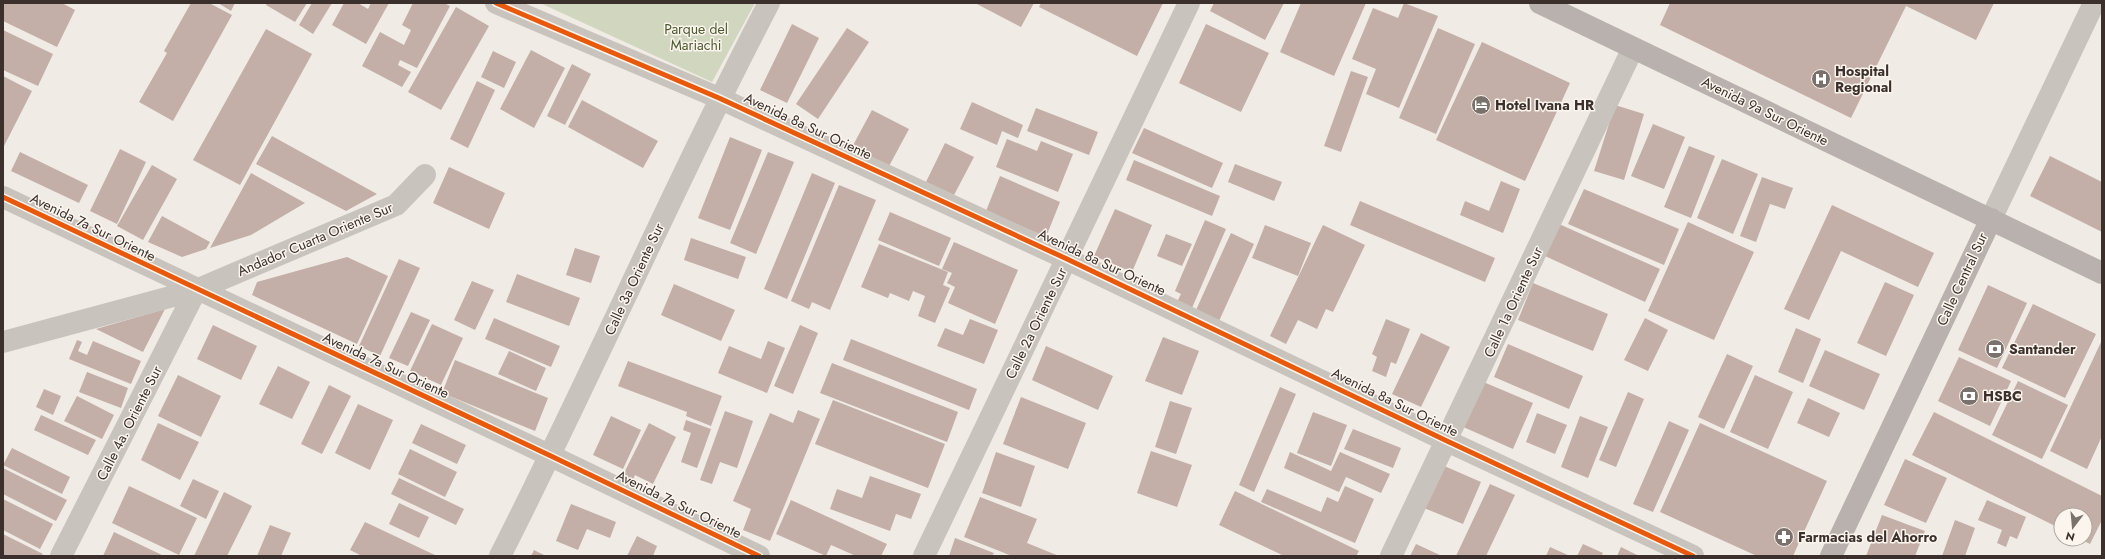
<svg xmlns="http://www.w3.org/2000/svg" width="2105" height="559" viewBox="0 0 2105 559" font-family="Jost,sans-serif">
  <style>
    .green { fill: #d1d6bf }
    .building { fill: #c3afa7 }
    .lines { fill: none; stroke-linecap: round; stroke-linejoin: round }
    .minor { stroke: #c9c3be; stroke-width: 22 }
    .major { stroke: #b8b1ad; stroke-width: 22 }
    .cycleway-casing { stroke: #fbf5ee; stroke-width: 8 }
    .cycleway { stroke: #e8590c; stroke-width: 5 }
    .labels { text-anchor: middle; stroke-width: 3; stroke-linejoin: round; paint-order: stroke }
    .park-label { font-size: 14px; fill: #4a5a2e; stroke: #fbf5ee }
    .poi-label { font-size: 14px; font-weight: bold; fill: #3b302b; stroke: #fbf5ee; text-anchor: start }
    .street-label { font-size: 14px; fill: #3b302b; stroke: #fbf5ee }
  </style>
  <rect width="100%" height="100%" fill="#f0ebe5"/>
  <path class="green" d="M540,3H755L712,82Z"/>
  <path class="building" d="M3,3H62L75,10L57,47L3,21Z
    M191,3H209L232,15L173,121L139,102L167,53L164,51Z
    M218,3H235L231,11Z
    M267,3H307L295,22L266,5Z
    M312,3H332L313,34L299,25Z
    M344,3H358L368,9L371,3H389L366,44L332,25Z
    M413,3H444L450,6L417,68L400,60L398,65L411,72L402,87L362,66L380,32L404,45L411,30L402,25Z
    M975,3H1034L1021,27Z
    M1041,3H1163L1137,56L1039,7Z
    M1214,3H1284L1265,40L1210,11Z
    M1301,3H1366L1334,76L1280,52Z
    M1404,3L1438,16L1399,108L1366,94L1376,69L1352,59L1373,8L1398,18Z
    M1670,3H1994L1976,40L1906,6L1851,118L1660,25Z
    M456,7L489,26L441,110L408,92Z
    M792,24L819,38L787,103L760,90Z
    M1206,24L1269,53L1241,112L1179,83Z
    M847,28L869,42L818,119L796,104Z
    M1438,28L1475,44L1436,134L1399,118Z
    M266,29L312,54L240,185L193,160Z
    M3,30L53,54L38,86L3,70Z
    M1482,42L1570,83L1525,181L1436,140Z
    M531,50L565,68L534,128L500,109Z
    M493,51L516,62L504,88L481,77Z
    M572,64L591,74L565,125L547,116Z
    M1351,71L1368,77L1341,152L1324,146Z
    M3,76L32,91L3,148Z
    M477,81L495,90L468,148L450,139Z
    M582,100L658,141L643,168L568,127Z
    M972,102L1023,125L1018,138L1002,131L997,145L960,129Z
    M1615,105L1644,114L1624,180L1594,171Z
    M1036,108L1098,132L1089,155L1027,131Z
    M872,110L909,129L888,168L851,149Z
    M1653,124L1685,137L1664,189L1631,176Z
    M1144,128L1223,163L1212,188L1132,153Z
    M272,136L377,194L346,211L256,164Z
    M730,137L762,150L730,230L698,218Z
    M1007,139L1037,151L1041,141L1073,154L1058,192L996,167Z
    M945,143L974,157L954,195L926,182Z
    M1689,146L1715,156L1691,218L1664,207Z
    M120,149L146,162L117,224L90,211Z
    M20,152L88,185L79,203L11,171Z
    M768,152L794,162L756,254L730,243Z
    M2050,156L2102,182V232L2030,196Z
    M1722,159L1758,174L1733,234L1697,218Z
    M1134,160L1220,196L1212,216L1126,180Z
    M1235,164L1282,182L1274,201L1228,182Z
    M152,165L177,179L143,240L117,226Z
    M449,167L505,193L489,229L433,203Z
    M251,173L305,203L251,235L210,248Z
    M812,173L835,183L787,299L764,289Z
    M1000,176L1060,202L1046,237L986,211Z
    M1762,177L1793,188L1785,209L1770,204L1756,242L1740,236Z
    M1501,181L1520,189L1503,233L1460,215L1465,201L1489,211Z
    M839,185L876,200L830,310L812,302L809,309L791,301Z
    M1584,189L1679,229L1664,265L1568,224Z
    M1360,201L1495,258L1485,282L1350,225Z
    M1832,205L1934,253L1918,287L1841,251L1809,320L1784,309Z
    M1115,209L1152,225L1132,272L1094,256Z
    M890,212L951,238L939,266L878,240Z
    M162,216L210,242L206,249L182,257L148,242Z
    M1205,220L1226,229L1192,308L1177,302L1181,294L1175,291Z
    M1688,222L1754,252L1714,340L1648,311Z
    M1559,224L1660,269L1645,302L1545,256Z
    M1265,225L1311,243L1298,276L1252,258Z
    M1323,225L1365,245L1333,312L1326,309L1317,329L1298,320L1286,344L1270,336Z
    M1231,233L1254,244L1219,321L1196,310Z
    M1166,234L1192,244L1182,266L1157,256Z
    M691,238L746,257L738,279L684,260Z
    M954,242L1018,270L995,324L948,303L955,287L947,283L952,273L942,269Z
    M879,244L948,272L943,285L950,288L935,323L918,316L925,296L913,291L909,301L890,293L888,298L861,287Z
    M575,248L600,256L591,283L566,275Z
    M347,257L388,276L357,344L252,295L257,282Z
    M399,259L420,268L380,356L359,346Z
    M517,274L580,298L569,326L506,302Z
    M472,281L494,290L475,330L454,320Z
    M1885,282L1914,295L1886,356L1857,343Z
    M1533,283L1608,314L1593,351L1518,320Z
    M674,284L735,310L721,341L661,315Z
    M1988,285L2027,303L1997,368L1958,350Z
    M2033,304L2096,334L2065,398L2002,368Z
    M165,309L143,352L96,329Z
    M411,312L430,320L408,366L389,358Z
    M494,318L560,346L551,367L485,339Z
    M1645,318L1668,330L1648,371L1624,360Z
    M970,319L998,330L984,364L937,346L945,328L963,335Z
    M1386,319L1410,329L1396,364L1391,362L1386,377L1372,371L1377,357L1372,354Z
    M432,324L463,338L441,385L410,371Z
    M213,325L257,346L241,380L197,359Z
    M800,325L818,333L793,394L774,386Z
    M1796,328L1821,339L1803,383L1778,372Z
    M1421,333L1450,347L1421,407L1392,394Z
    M1163,337L1199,351L1182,395L1145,381Z
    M851,339L977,389L969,410L843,360Z
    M77,340L82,342L78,351L87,355L93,341L141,361L131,384L69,359Z
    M2102,340V436L2087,469L2050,451Z
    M768,341L785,348L767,393L718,373L729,346L761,359Z
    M1508,344L1583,376L1569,409L1494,377Z
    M1046,346L1113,376L1098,410L1032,380Z
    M1825,350L1880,374L1864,410L1809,386Z
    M509,351L546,368L536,391L498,374Z
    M1727,354L1753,366L1724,429L1698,417Z
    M1959,357L2011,381L1990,426L1938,401Z
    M455,360L548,398L535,431L442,393Z
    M628,361L722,396L711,426L686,416L687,412L618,386Z
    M832,363L958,412L947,442L820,393Z
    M278,366L310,382L292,419L259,404Z
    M87,372L128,388L121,408L79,392Z
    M178,375L221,396L201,437L158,416Z
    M1755,375L1793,392L1768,449L1730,432Z
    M1481,381L1533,403L1513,449L1461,426Z
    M2018,381L2068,405L2042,459L1992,435Z
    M329,385L351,396L322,454L301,444Z
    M1280,387L1296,394L1254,492L1239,485Z
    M44,389L61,396L53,415L36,407Z
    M1628,392L1644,399L1616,467L1599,460Z
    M77,396L114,415L102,439L64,421Z
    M1021,397L1086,423L1068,469L1003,444Z
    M1808,398L1840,413L1829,437L1797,423Z
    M833,400L945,444L928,488L815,444Z
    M1170,401L1192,408L1176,454L1155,447Z
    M358,404L393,420L370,470L335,453Z
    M798,410L820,419L770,541L743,530L751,509L733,501L770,413L793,423Z
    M725,411L753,421L737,468L720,462L712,484L700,480Z
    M1313,412L1347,425L1331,466L1297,453Z
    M1934,412L2102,496V520L2090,544L2080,539H2085V515H2061V529L1912,455Z
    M1537,413L1567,425L1555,454L1526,442Z
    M41,415L96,440L88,455L34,430Z
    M611,416L641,430L623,469L593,455Z
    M1580,416L1608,427L1588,478L1561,467Z
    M686,420L711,429L697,468L681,462L691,433L683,430Z
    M1669,421L1689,430L1653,512L1633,504Z
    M158,423L199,442L180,480L141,460Z
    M649,423L676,437L653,484L635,475L633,480L623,475Z
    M1700,423L1827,481L1793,556H1757L1660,512Z
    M421,424L466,445L457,464L412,443Z
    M1353,429L1401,448L1393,468L1344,449Z
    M12,448L70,477L62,494L3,465Z
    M410,449L457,472L445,497L398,474Z
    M1151,451L1192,465L1177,507L1137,493Z
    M996,452L1035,466L1021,507L982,493Z
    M1290,452L1331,471L1340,452L1390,474L1381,493L1346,477L1339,492L1284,468Z
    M1905,459L1947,478L1926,523L1884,505Z
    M1442,465L1481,482L1463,524L1424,508Z
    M3,468L67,500L56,521L3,494Z
    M870,476L921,494L911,519L896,514L890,531L830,509L837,489L862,498Z
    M399,478L464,509L456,525L391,494Z
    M193,479L219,491L206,519L180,506Z
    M1490,484L1515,495L1486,556H1456Z
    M129,486L197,518L179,555L112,523Z
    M1345,486L1374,499L1355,543L1261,502L1267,489L1321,512L1327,497L1338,502Z
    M1235,491L1359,551L1356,556H1284L1219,525Z
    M224,492L252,506L227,556H194Z
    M980,497L1037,519L1027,543L1059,556H1012L964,537Z
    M3,499L53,524L40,549L3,530Z
    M791,500L887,544L881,556H856L831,545L826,556L776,534Z
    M1987,500L2026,517L2017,539L2010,536L2006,547L1997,543L2002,530L1978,520Z
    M399,503L429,517L419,538L389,524Z
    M571,504L616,522L610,538L587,529L578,550L556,541Z
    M1882,515L1925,531L1915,556H1866Z
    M1955,520L1975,528L1965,556H1942Z
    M365,522L437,556H362L350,550Z
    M270,525L291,533L281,556H257Z
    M114,532L164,556H103Z
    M3,534L43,554L41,556H3Z
    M637,536L657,546L653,556H627Z
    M955,538L994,553L992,556H949Z
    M1416,544L1442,556H1410Z
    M1583,544L1603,553L1601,556H1577Z
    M1550,547L1570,556H1546Z
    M1621,547L1639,556H1617Z
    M534,550L546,556H531Z"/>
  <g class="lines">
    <path class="minor" d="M496,3L719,98L1067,259L1447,441L1693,556
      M3,197L551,456L759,556
      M1991,219L2094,3
      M3,342L196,290L396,205L425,175
      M61,556L196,290
      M500,556C593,373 674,185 769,3
      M924,556L1189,3
      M1391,556L1633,48"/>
    <path class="major" d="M1540,3L2102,273
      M1831,556L1991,219"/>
    <defs>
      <path id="cycleway" d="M496,3L719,98L1067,259L1447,441L1693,556
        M3,197L551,456L759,556"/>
    </defs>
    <use href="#cycleway" class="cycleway-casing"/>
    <use href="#cycleway" class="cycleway"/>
  </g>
  <defs>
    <symbol id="hospital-disc" viewBox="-11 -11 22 22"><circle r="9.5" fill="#7a716c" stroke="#fbf5ee"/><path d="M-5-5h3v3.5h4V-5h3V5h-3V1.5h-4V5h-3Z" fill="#fff"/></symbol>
    <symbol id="hotel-disc" viewBox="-11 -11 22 22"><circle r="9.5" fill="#7a716c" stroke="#fbf5ee"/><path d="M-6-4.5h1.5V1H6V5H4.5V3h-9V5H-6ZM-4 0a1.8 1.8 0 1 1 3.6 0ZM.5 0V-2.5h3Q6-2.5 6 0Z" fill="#fff"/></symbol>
    <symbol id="bank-disc" viewBox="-11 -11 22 22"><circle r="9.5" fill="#7a716c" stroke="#fbf5ee"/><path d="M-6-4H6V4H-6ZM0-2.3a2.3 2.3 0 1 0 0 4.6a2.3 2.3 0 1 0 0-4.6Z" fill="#fff"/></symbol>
    <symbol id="pharmacy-disc" viewBox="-11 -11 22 22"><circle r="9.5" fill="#7a716c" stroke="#fbf5ee"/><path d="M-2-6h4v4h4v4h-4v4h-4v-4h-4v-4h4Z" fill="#fff"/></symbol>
  </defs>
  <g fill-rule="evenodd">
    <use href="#hospital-disc" x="1810" y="68" width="22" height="22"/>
    <use href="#hotel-disc" x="1470" y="94" width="22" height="22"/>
    <use href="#bank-disc" x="1984" y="338" width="22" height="22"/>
    <use href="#bank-disc" x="1958" y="385" width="22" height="22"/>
    <use href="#pharmacy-disc" x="1773" y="526" width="22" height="22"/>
  </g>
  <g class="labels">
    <g class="park-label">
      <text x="696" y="34">Parque del<tspan x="696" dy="16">Mariachi</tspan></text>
    </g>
    <g class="poi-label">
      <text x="1835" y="76">Hospital<tspan x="1835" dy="16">Regional</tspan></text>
      <text x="1495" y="110">Hotel Ivana HR</text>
      <text x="2009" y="354">Santander</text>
      <text x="1983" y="401">HSBC</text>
      <text x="1798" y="542">Farmacias del Ahorro</text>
    </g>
    <g class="street-label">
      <text transform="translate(1765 111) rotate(26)" y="5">Avenida 9a Sur Oriente</text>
      <text transform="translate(808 126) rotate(25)" y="5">Avenida 8a Sur Oriente</text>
      <text transform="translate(93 227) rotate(26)" y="5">Avenida 7a Sur Oriente</text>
      <text transform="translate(315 239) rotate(-23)" y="5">Andador Cuarta Oriente Sur</text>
      <text transform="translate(1102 262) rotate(25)" y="5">Avenida 8a Sur Oriente</text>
      <text transform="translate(634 279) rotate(-65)" y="5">Calle 3a Oriente Sur</text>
      <text transform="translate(1962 279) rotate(-65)" y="5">Calle Central Sur</text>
      <text transform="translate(1513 302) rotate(-65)" y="5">Calle 1a Oriente Sur</text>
      <text transform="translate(1036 323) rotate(-64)" y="5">Calle 2a Oriente Sur</text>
      <text transform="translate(386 365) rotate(25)" y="5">Avenida 7a Sur Oriente</text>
      <text transform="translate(1395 402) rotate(26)" y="5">Avenida 8a Sur Oriente</text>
      <text transform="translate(129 423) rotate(-63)" y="5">Calle 4a. Oriente Sur</text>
      <text transform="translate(679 504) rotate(26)" y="5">Avenida 7a Sur Oriente</text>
    </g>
  </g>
  <rect width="2105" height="559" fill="none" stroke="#3b302b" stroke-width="8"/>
  <g transform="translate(2073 527) rotate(196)"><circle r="19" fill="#fbf5ee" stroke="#aea6a0"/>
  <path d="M0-3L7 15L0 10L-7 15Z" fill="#7a716c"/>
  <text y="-6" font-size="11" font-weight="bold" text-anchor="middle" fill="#3b302b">N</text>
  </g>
</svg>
